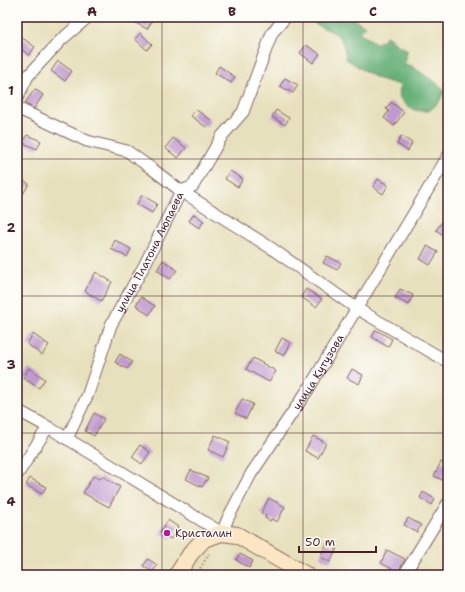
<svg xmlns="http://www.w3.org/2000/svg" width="465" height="592" viewBox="0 0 465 592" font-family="'Shantell Sans',sans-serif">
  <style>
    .forest { fill: #66b078; stroke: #586852 }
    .building { fill: #bf99d0 }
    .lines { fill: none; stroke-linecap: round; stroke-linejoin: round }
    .street-casing { stroke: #81635e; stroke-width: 13 }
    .secondary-casing { stroke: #81635e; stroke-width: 18 }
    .path { stroke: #81635e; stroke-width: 2; stroke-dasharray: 1 3; stroke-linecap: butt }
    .street { stroke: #fff; stroke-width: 11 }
    .secondary { stroke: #fbe6c4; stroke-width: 16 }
    .grid { fill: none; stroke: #4a1f2b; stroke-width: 1; stroke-opacity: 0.55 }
    .poi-dot { fill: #b5179e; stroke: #fdfcf7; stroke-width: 1.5 }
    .labels { text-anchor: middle; stroke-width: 3; stroke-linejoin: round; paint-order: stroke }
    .street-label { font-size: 11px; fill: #4a1f2b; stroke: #fdfcf7 }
    .poi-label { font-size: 11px; fill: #4a1f2b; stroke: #fdfcf7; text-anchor: start }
    .neatline { fill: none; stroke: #4a1f2b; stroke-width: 1.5 }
    .grid-label { font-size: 13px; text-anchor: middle; font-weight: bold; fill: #4a1f2b }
  </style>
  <rect width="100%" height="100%" fill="#fdfcf7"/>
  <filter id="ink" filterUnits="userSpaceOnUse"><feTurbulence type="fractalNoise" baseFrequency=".025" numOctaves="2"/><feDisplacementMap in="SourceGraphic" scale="8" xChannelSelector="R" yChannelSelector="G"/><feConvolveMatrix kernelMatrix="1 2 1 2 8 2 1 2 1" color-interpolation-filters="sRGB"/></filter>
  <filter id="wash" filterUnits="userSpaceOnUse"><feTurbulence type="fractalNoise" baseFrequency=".012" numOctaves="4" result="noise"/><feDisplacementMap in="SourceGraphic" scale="16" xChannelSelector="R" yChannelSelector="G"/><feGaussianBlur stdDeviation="0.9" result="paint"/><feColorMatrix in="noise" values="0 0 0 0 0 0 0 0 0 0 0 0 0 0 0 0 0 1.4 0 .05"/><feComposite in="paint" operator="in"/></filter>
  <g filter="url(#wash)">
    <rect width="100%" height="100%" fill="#e7e0bc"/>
    <path class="forest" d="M317,17H350L365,26L359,32L377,44L387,36L396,44L407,50L406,60L403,66L410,65L439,85L444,91L439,102L429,111C411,111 411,110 399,97L400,85L376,78L346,59C343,33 337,34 315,24Z"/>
    <g id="blocks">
      <path class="building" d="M137,17H153L154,18L147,29L134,22Z
        M140,33L152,44L147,50L135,39Z
        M21,37L35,47L29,55L17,46V42Z
        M306,45L320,54L313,63L300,53Z
        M58,61L72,71L65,81L51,71Z
        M219,66L235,77L231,83L215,73Z
        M285,78L298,85L293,93L280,86Z
        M35,89L43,95L34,109L25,103Z
        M391,102L404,112L394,126L384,118L389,111L386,109Z
        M195,109L211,120L206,127L191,116Z
        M276,110L289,118L285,125L272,117Z
        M27,135L41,141L37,149L23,143Z
        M401,136L412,143L408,151L397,144Z
        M173,138L186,148L178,158L165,148Z
        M230,171L243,179L238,187L225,179Z
        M18,177L29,184L21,197L17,194V179Z
        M378,179L388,185L383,194L373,187Z
        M142,195L157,204L152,213L137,204Z
        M194,214L204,221L199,228L189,221Z
        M442,222L448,226V238L436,230Z
        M115,240L131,249L127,257L111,249Z
        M427,246L438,252L430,265L420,259Z
        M327,256L341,263L337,270L323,263Z
        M163,260L177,270L170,279L157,270Z
        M96,272L112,282L101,301L85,291Z
        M306,289L322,299L316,307L301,297Z
        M400,289L413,295L409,305L395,298Z
        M141,297L155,306L149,315L136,305Z
        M376,330L392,339L388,347L372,337Z
        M33,334L49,345L42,355L27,344Z
        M282,338L291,343L284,356L275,351Z
        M120,354L132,362L127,369L115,362Z
        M253,358L276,371L269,382L246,369Z
        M29,368L45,379L39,388L23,378Z
        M352,369L363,375L359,384L347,378Z
        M242,399L253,404L246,419L235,413Z
        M94,413L104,419L94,436L85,431Z
        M215,435L230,442L223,457L208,450Z
        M313,436L326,443L318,458L305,451Z
        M140,445L150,452L142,464L132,457Z
        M441,462L448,465V469L442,480L434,476Z
        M191,470L208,478L202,487L186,479Z
        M93,476L100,479L102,476L120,487L109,507L83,493Z
        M30,478L46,487L42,494L26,485Z
        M423,492L435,499L432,505L420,498Z
        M269,498L285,507L277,522L271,519L270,521L265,518L266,516L261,513Z
        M408,518L421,525L417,532L404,525Z
        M168,520L178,527L171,539L160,533Z
        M327,543L337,548L330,562L320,557Z
        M387,550L405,559L398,572L381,563Z
        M240,554L253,561L249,568L236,560Z
        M148,559L157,565L153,572L143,566Z"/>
    </g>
  </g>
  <g filter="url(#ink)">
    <use href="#blocks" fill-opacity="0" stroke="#81635e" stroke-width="1"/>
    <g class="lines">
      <defs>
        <g id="street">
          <path d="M17,98L28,76L61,40L88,17"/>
          <path d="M17,108L87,141L127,151L151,168L181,191L271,248L356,308L448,362"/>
          <path id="s1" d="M17,410L48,427L222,533L228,518L251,474L309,388L448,156"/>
          <path id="s2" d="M67,439L88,394L111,325L144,266L181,191L193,186L222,136L243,112L272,33L286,17"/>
          <path d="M17,475L48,427"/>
          <path d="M404,575L448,503"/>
        </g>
        <path id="secondary" d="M177,575L191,553L204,539L222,533L237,535L306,575"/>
      </defs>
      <use href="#street" class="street-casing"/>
      <use href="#secondary" class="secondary-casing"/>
      <path class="path" d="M196,575L209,554"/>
      <use href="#street" class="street"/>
      <use href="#secondary" class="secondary"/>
    </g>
  </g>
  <path class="grid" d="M162,17V575M303,17V575M17,159H448M17,296H448M17,433H448"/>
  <circle class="poi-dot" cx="167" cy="533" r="4"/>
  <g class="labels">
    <g class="street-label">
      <text dy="4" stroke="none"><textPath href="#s2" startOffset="205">улица Платона Люпаева</textPath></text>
      <text dy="4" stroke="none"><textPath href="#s1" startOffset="427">улица Кутузова</textPath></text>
    </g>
    <g class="poi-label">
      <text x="175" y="537">Кристалин</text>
    </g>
  </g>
  <rect width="465" height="592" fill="none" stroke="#fdfcf7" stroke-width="44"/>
  <path d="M299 546v6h77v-6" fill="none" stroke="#4a1f2b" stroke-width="2"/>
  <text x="305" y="546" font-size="12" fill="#4a1f2b" stroke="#fdfcf7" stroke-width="3" paint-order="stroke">50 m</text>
  <rect x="22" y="22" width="421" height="548" class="neatline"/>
  <g class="grid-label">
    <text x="92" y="16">A</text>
    <text x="232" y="16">B</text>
    <text x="373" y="16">C</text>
    <text x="11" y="95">1</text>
    <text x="11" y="232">2</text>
    <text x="11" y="369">3</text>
    <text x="11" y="506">4</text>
  </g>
</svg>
